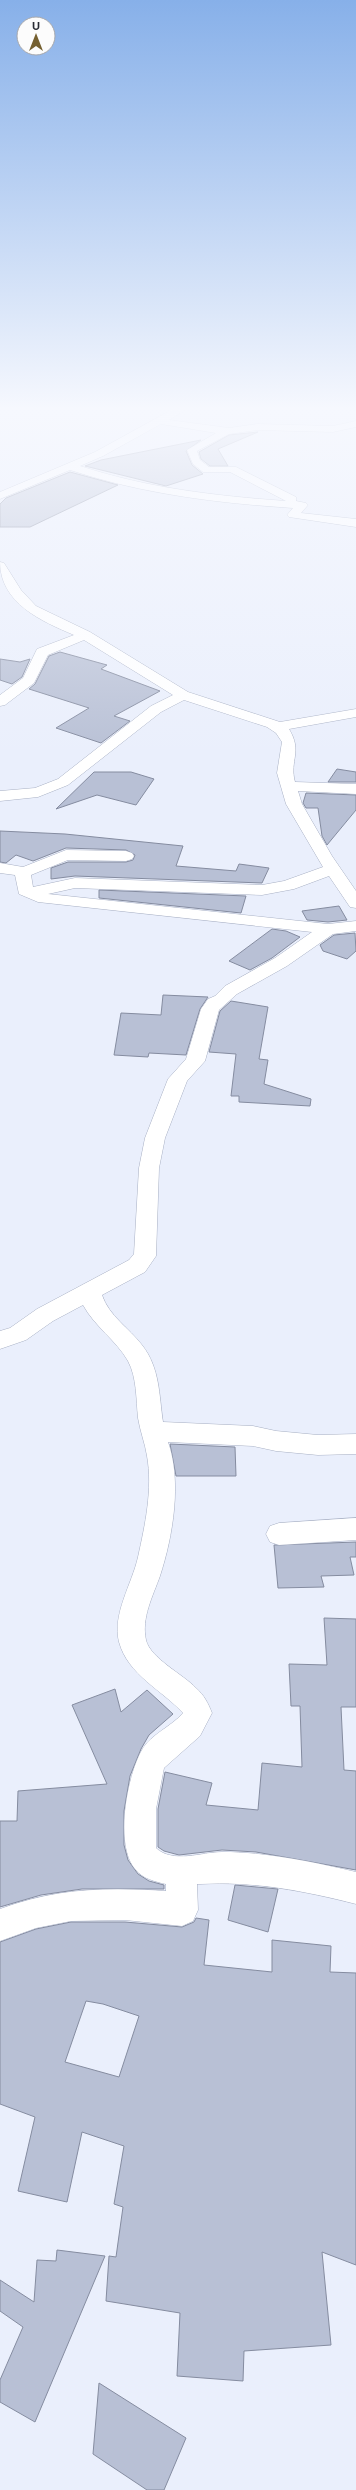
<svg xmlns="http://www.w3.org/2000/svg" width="356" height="2490" viewBox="0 0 356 2490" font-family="Inter,sans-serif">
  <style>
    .building { fill: #b8c0d5; stroke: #858ca0; fill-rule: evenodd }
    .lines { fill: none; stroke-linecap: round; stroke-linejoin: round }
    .minor-casing { stroke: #a8b0c4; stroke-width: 1 }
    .minor { fill: #fff; fill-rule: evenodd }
  </style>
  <rect width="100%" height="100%" fill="#eaeffc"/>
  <path class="building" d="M258,432L218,449L228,466H210L201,459L199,452L229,435Z
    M201,440L186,451L192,465L203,474L166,486L85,466L101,460Z
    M70,472L118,485L30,527H0V504L6,498Z
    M60,652L107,665L101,669L160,691L114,716L130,721L101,743L56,728L89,708L29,689L35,684L49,656Z
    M0,659L20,662L30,659L22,677L12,684L0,680Z
    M337,769L356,772V782H328Z
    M94,772H131L154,779L136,805L97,795L56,809Z
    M306,793L356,795V810L327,845L322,836L318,808H306L303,803Z
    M0,831L65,834L183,846L176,866L236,871L239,864L269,868L262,883L75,876L51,879V868L68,862H126L133,860L135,855L126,850L66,848L33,861L16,855L6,863L0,862Z
    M99,890L246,896L241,913L99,898Z
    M339,906L347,920L328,922L307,920L302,911Z
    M272,929L286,931L300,937L272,958L250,970L229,961Z
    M355,933L356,951L347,959L323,951L320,945L334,935Z
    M163,995L208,997L200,1009L186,1055L149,1053L148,1057L114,1055L121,1013L161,1015Z
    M231,1001L268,1007L259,1059L268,1060L264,1084L311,1099L310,1106L239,1102V1096H231L236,1054L209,1052L220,1011Z
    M170,1444L235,1447L236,1476H176Z
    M356,1542V1557H350L354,1575L321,1576L324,1587L278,1588L274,1545Z
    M324,1618L356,1619V1707H341L344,1770L356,1771V1870L256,1852L222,1850L179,1855L164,1851L158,1847V1809L165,1772L212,1783L206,1805L258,1810L262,1763L302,1767L300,1706H291L289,1664L327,1665Z
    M115,1689L121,1712L147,1690L173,1714L149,1735L141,1749L130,1776L124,1811V1845L128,1860L138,1874L149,1881L164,1885V1889H82L41,1895L0,1907V1821H17L18,1791L107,1784L72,1705Z
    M235,1885L278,1889L268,1932L228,1920Z
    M196,1918L209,1920L204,1965L272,1972V1940L331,1946L330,1972L356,1973V2265L322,2252L331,2345L244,2351L243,2381L177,2376L180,2313L106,2301L109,2256L116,2257L123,2207L114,2204L124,2146L82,2132L67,2202L18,2191L35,2117L0,2104V1942L36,1929L71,1922H125L182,1927L194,1922ZM86,2001L103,2004L139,2016L119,2077L65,2062Z
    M57,2250L105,2256L35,2422L0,2402V2380L23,2327L0,2311V2280L34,2302L37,2260L56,2261Z
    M99,2383L186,2438L164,2490H147L93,2454Z"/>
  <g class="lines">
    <defs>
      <path id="minor" d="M175,408H188L169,420L229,428L257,424L333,426L356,421V427L333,432L257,430L229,434L197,451L200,460L209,467H236L296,497V501L306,503L308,505L301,513L356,519V527L289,517L287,515L293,508C217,503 143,494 70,470L0,499V492L95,452ZM161,424L216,433L187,450L193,464L203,472H230L286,501C216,496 147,488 80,466L103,456Z
        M0,562L4,563L21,590L36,606L90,632L188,692L280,722L356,709V717L289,729C303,752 289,760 295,782L356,784V794L298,791L302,804L332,856L356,891V908L350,907L329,876L294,889L262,895L75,888L48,894L328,924L356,921V931L333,934L287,966L237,994L219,1010L205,1061L187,1081L165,1138L159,1168L156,1256L145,1272L102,1295C109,1316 129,1328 142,1345C160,1368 159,1395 163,1422L253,1426L276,1431L318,1435L356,1434V1454L318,1455L276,1451L253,1446L168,1442C182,1482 173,1536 160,1576C153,1596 141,1618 146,1640C150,1658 184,1675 196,1688C204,1695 208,1703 212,1713L200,1736L164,1768L156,1809V1848C173,1864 202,1852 222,1852C267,1852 312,1862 356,1872V1904C305,1891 253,1881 200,1884H197L198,1910L193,1921L182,1926L125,1920L71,1921L36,1928L0,1941V1909C55,1888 108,1887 166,1891V1884C156,1882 142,1878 136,1870C114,1846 127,1776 142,1750C151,1734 171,1727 183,1713C162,1690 128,1675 119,1642C112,1614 132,1584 138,1557C145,1525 153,1489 147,1456C145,1443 140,1431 138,1418C136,1399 137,1378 128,1361C116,1340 95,1327 83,1305L53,1321L26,1340L0,1349V1331L10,1328L37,1309L129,1260L134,1254L139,1168L145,1138L168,1079L186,1059L201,1009L208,999L215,996L225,986L275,958L312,932L38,902L19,894L15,875L0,873V863L23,867L66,850L126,851L132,853L134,856L132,859L126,861L68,860L31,875L33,887L75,878L262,885L284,881L323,867L286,804L277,773L282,742L276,733L267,727L184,700L161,712L68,785L38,797L0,801V791L35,788L58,779L151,706L173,695L84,640L48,655L34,683L5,705L0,706V695L23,678L37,649L74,635C41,621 0,603 0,562Z
        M356,1518V1540L279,1545L270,1542L266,1534L270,1526L279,1523Z"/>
    </defs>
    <use href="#minor" class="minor-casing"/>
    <use href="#minor" class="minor"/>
  </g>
  <linearGradient id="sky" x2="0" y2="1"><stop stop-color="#87b0e9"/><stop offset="0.54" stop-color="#f6f8fe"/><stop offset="1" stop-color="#f6f8fe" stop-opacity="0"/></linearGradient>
  <rect width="356" height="757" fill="url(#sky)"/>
  <g transform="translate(36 36)"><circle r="19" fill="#fcfcfc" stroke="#a7a8ac"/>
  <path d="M0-3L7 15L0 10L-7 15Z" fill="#756030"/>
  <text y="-6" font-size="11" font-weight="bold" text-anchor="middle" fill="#282b33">U</text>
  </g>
</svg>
